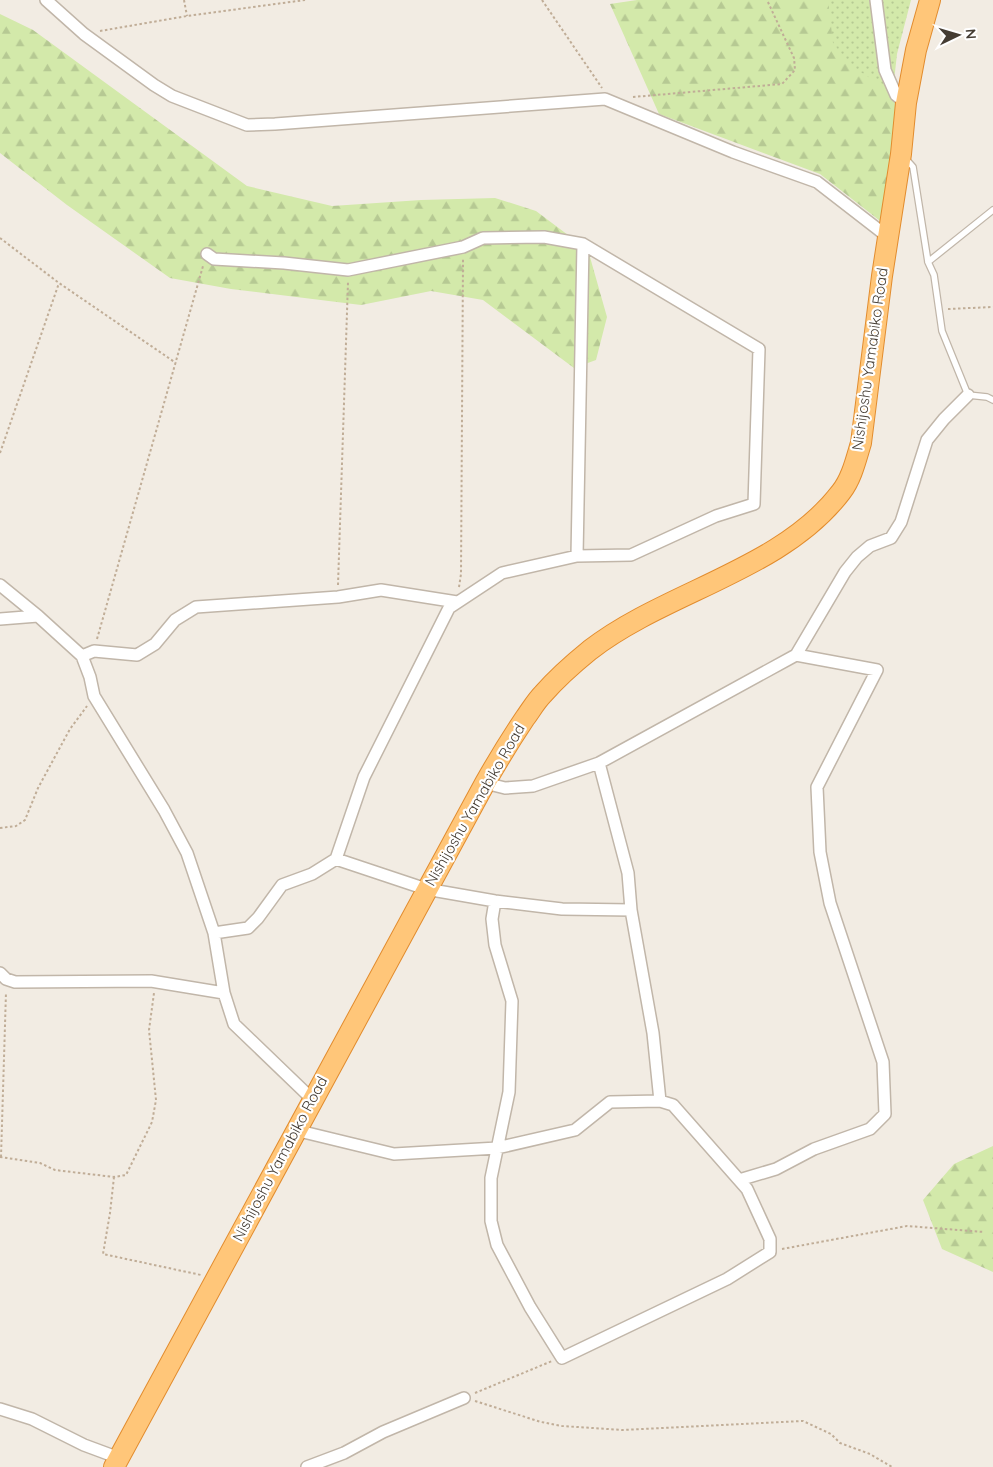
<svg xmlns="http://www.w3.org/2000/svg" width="993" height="1467" viewBox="0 0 993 1467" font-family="Quicksand,sans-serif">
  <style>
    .forest { fill: url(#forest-firs) }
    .park { fill: url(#park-dots) }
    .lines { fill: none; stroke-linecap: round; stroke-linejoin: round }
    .service-casing { stroke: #c1b6a9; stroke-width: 8 }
    .minor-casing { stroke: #c1b6a9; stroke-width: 14 }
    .trunk-casing { stroke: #e28c2e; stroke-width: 22 }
    .path { stroke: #c0ad97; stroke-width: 2; stroke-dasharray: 2.5 2.5; stroke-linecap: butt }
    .service { stroke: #fff; stroke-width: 5.5 }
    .minor { stroke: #fff; stroke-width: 11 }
    .trunk { stroke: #ffc679; stroke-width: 20 }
    .labels { text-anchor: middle; stroke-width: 4.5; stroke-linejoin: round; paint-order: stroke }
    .street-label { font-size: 15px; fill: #443c33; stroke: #fff }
  </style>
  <defs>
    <pattern id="forest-firs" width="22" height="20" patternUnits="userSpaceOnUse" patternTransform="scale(1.25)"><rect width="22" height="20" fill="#d3e9aa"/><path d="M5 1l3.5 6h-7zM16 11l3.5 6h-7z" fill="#b6c993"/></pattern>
    <pattern id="park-dots" width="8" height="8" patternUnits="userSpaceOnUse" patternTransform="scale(1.25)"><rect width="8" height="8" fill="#d3e9aa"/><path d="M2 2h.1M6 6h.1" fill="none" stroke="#b6c993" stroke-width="1.8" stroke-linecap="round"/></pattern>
  </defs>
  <rect width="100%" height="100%" fill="#f2ece3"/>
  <path class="forest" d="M637,0H869L872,60L900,109L884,224L820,174L659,114L610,4Z
    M0,14L33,30L247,186L332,206L421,200L495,198L536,211L588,250L607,317L596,360L574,368L483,300L431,291L361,305L231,289L170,278L67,205L0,153Z
    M993,1146V1272L942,1249L923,1200L954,1164Z"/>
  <path class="park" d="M828,0H872L880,68L886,88L851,66L833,43Z
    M881,0H911L897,54L894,81L889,68Z"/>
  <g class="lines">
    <defs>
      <path id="service" d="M905,158L913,167L928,262L934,275L942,331L968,395L987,397L993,400
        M928,262L993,210"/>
      <path id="minor" d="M46,0L84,34L154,85L172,96L247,125L275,124L605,99L733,152L817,182L888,237
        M876,0L885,70L896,95L906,103
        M207,254L214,259L284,263L348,270L463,247L483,238L544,237L583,244L759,349L754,504L716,516L631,555L577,556L502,573L449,608L364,777L336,859L312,874L282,885L258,918L248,928L214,933
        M577,556L583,244
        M0,585L38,616L82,656L90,677L94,696L164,810L187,853L214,933L224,993L234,1024L312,1099
        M0,619L38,616
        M82,656L94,651L137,655L155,644L175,620L196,607L338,597L381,590L457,602
        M599,763L628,873L631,910L653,1033L660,1101
        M485,783L505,788L533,786L599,763L796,655L845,572L857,557L870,546L891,538L901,522L927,440L944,419L968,395
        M336,859L426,889L495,901L562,909L631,910
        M0,973L6,979L15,982L151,981L224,993
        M295,1130L394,1154L497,1148L575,1130L610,1102L660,1101L673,1105L747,1189L770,1239V1252L727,1279L562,1358L530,1307L497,1245L491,1221V1178L509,1092L512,1001L495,945L492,919L495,901
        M739,1180L776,1169L814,1149L870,1129L885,1114L883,1062L830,903L820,852L817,787L877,670L796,655
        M0,1409L32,1419L84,1445L119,1458
        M307,1467L344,1453L383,1432L464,1398"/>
      <path id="trunk" d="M114,1467L485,783C498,760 511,739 525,718C531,710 536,701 543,694C557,678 574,663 590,650C666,591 782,570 841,492C852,478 856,459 861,443L882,276L901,154L906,103L916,50L930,0"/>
    </defs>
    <use href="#service" class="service-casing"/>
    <use href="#minor" class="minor-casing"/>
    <use href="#trunk" class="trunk-casing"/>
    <path class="path" d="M184,0L187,16
      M542,0L602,88
      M100,31L187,16L305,0
      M633,97L782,84L795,70L794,58L767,0
      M0,238L59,283L176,363
      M948,309L993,307
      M0,453L59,283
      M338,585L348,282
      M459,587L461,574L463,259
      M97,639L203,266
      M0,828L16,826L25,820L38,788L70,729L87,706
      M0,1157L40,1163L55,1170L114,1177L126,1175L152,1122L156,1100L149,1030L154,993
      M1,1157L6,992
      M114,1177L110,1213L103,1254L201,1275
      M782,1249L907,1226L984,1232
      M475,1393L552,1361
      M475,1401L541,1422L562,1426L622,1430L803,1421L831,1434L840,1443L870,1454L892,1467"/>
    <use href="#service" class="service"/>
    <use href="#minor" class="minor"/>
    <use href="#trunk" class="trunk"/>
  </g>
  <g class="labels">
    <g class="street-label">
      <text transform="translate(870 359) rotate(-82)" y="5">Nishijoshu Yamabiko Road</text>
      <text transform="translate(475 805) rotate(-60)" y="5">Nishijoshu Yamabiko Road</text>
      <text transform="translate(280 1159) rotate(-62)" y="5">Nishijoshu Yamabiko Road</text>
    </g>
  </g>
  <g transform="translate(958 35) rotate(85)" stroke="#ffffff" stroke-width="4" paint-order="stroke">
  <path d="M0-4L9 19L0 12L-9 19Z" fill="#443c33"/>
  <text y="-8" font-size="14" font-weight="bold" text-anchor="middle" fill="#443c33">N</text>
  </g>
</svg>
